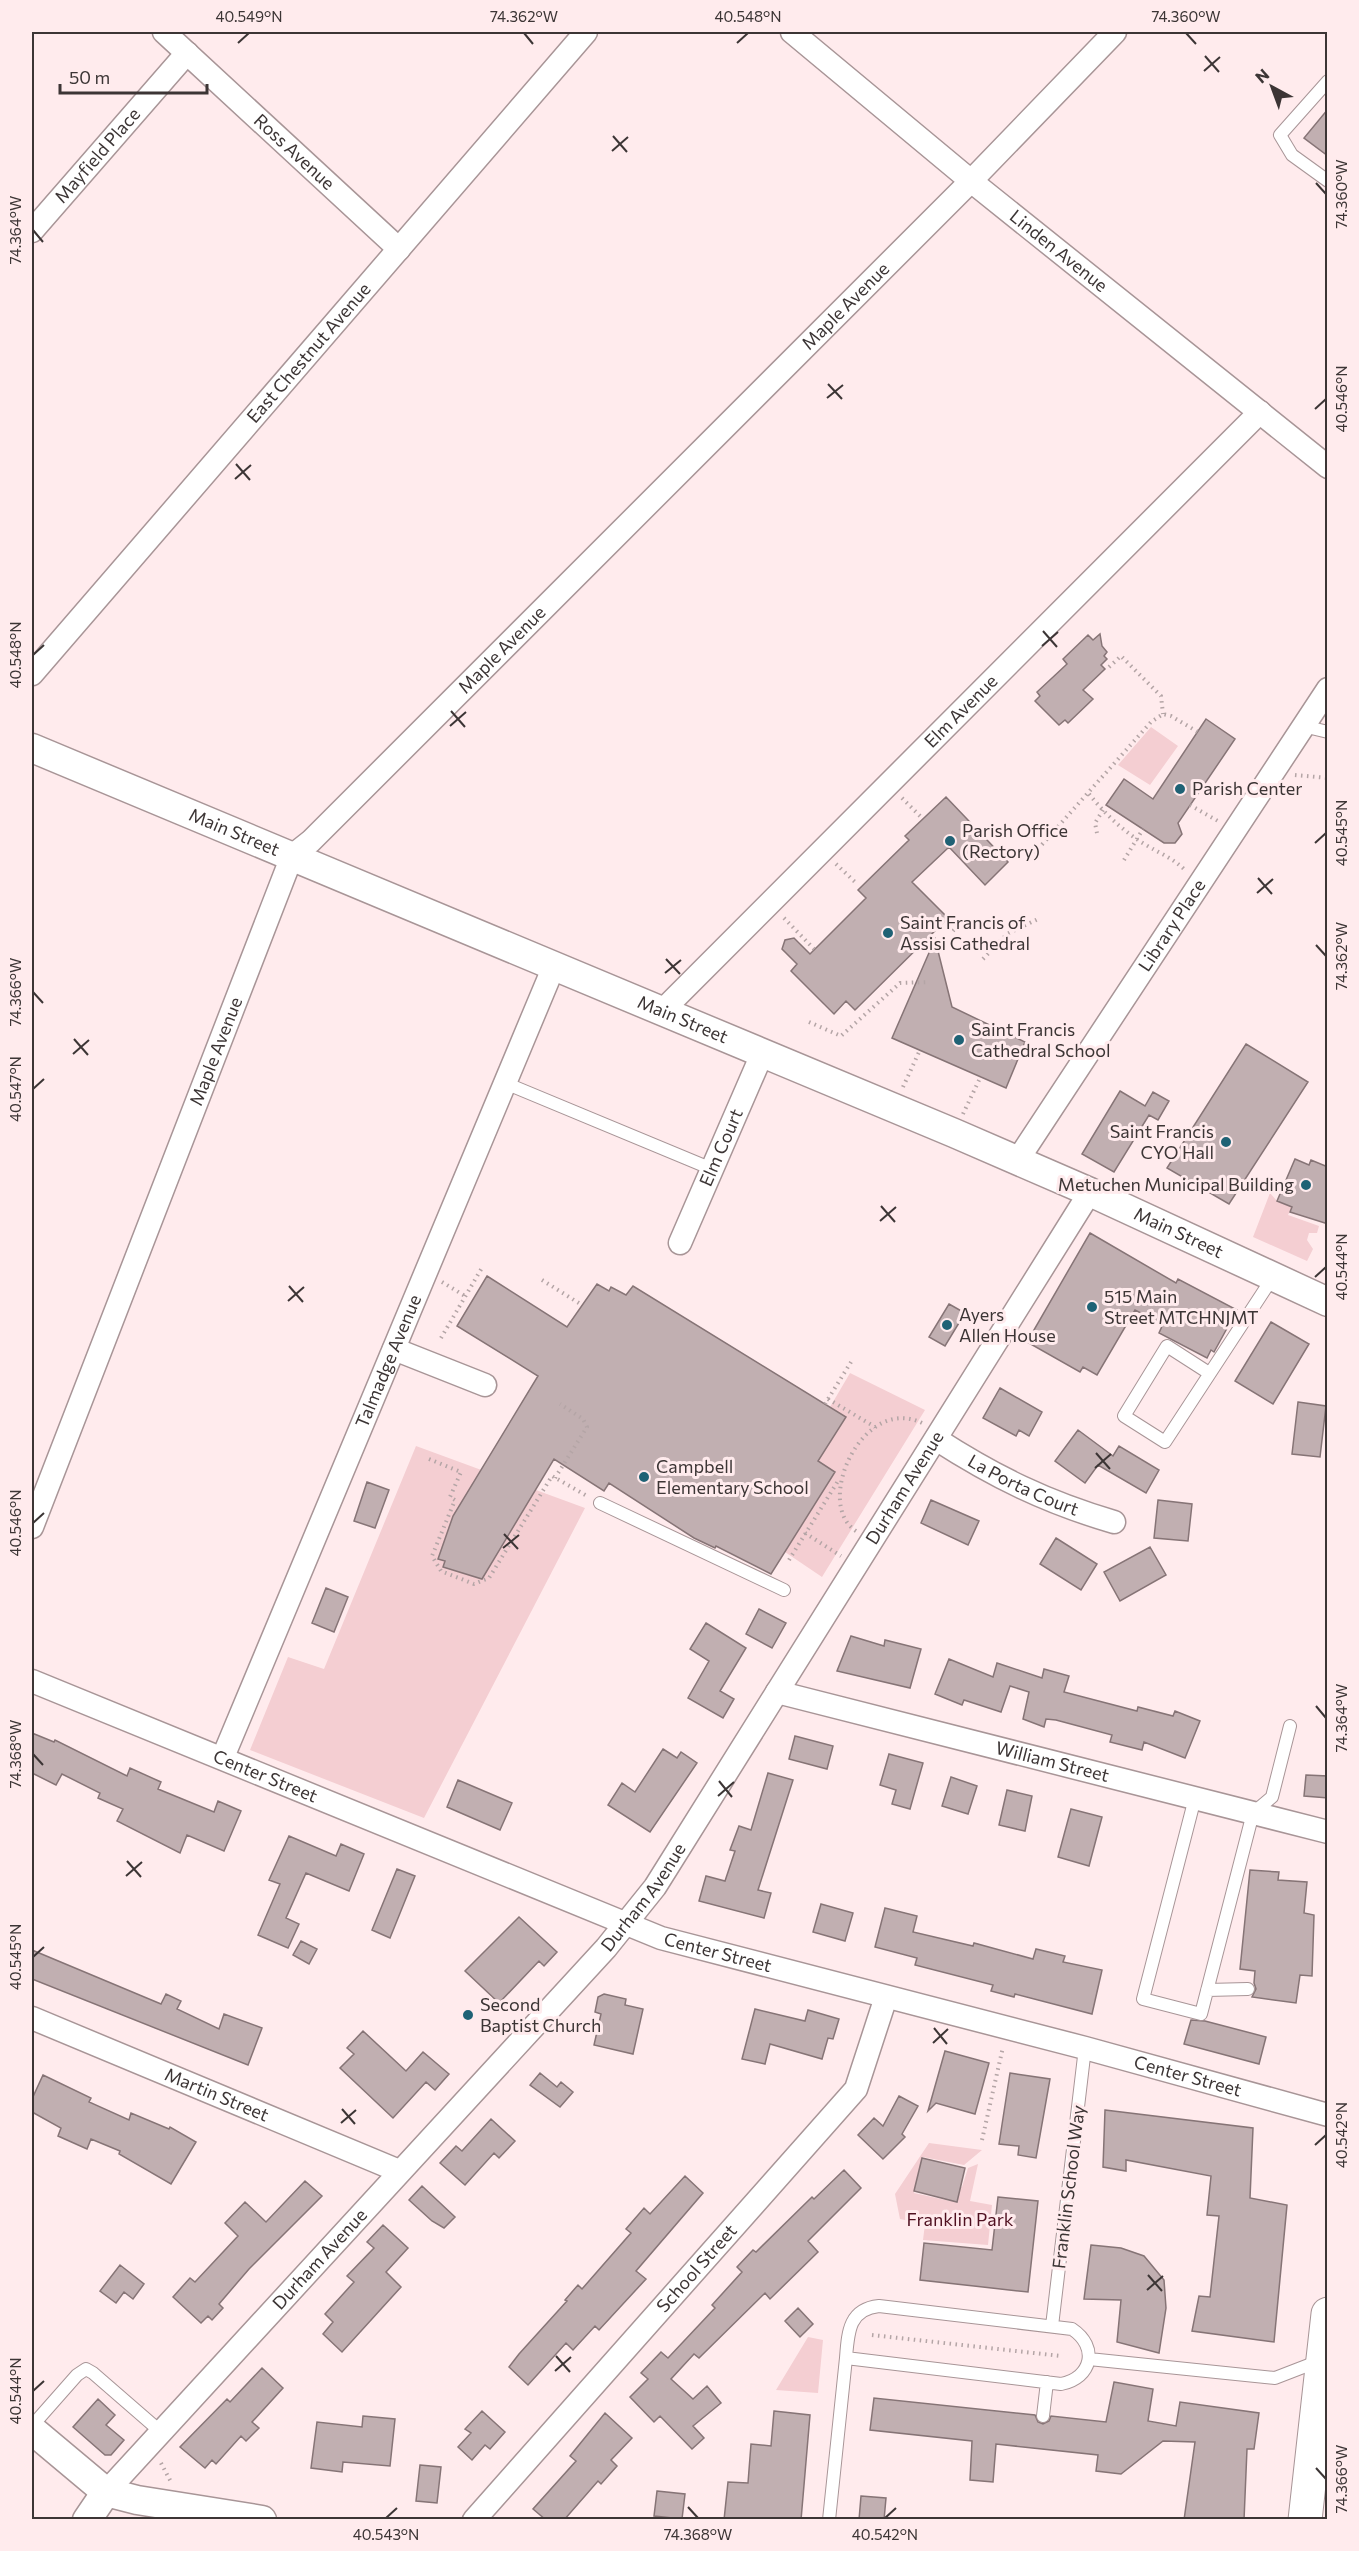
<svg xmlns="http://www.w3.org/2000/svg" width="1359" height="2551" viewBox="0 0 1359 2551" font-family="Commissioner,sans-serif">
  <style>
    .green { fill: #f4ced2 }
    .building { fill: #c1afb1; stroke: #867476; stroke-width: 1.5 }
    .lines { fill: none; stroke-linecap: round; stroke-linejoin: round }
    .service-casing { stroke: #a89597; stroke-width: 14 }
    .minor-casing { stroke: #a89597; stroke-width: 25 }
    .tertiary-casing { stroke: #a89597; stroke-width: 31 }
    .secondary-casing { stroke: #a89597; stroke-width: 35 }
    .path { stroke: #b4a5a6; stroke-width: 4; stroke-dasharray: 1.5 4.5; stroke-linecap: butt }
    .service { stroke: #fff; stroke-width: 12 }
    .minor { stroke: #fff; stroke-width: 22 }
    .tertiary { stroke: #fff; stroke-width: 28 }
    .secondary { stroke: #fff; stroke-width: 33 }
    .ticks { fill: none; stroke: #3c3535; stroke-width: 2 }
    .poi-dot { fill: #1f6275; stroke: #ffebed; stroke-width: 2 }
    .labels { text-anchor: middle; stroke-width: 6; stroke-linejoin: round; paint-order: stroke }
    .street-label { font-size: 18px; fill: #3c3535; stroke: #ffebed }
    .poi-label { font-size: 18px; fill: #3c3535; stroke: #ffebed; text-anchor: start }
    .park-label { font-size: 18px; fill: #4f1020; stroke: #ffebed }
    .neatline { fill: none; stroke: #3c3535; stroke-width: 2 }
    .ticks-label { font-size: 15px; text-anchor: middle; fill: #3c3535 }
  </style>
  <rect width="100%" height="100%" fill="#ffebed"/>
  <path class="green" d="M1151,727L1178,746L1150,785L1118,765Z
    M1270,1193L1277,1201L1292,1207L1288,1215L1319,1226L1317,1233H1309L1307,1240L1313,1249L1307,1261L1253,1237Z
    M850,1373L925,1410L822,1577L785,1552L835,1472L818,1461L845,1417L830,1407Z
    M416,1446L585,1508L424,1818L250,1750L288,1657L324,1669Z
    M929,2143L982,2150L964,2165L923,2157L914,2193L950,2201L955,2185L962,2187L968,2168L978,2164L970,2201L992,2205L988,2245L923,2240L925,2224L900,2219L895,2194Z
    M808,2337L823,2340L818,2393L776,2390Z"/>
  <path class="building" d="M1328,109V156L1304,138Z
    M1100,634L1102,646L1107,652L1104,656L1107,659L1101,665L1105,669L1083,690L1093,699L1068,723L1065,720L1059,725L1035,701L1040,696L1037,692L1067,664L1063,659L1088,635L1093,640Z
    M1206,719L1235,739L1178,823L1182,834L1175,843H1164L1106,805L1124,779L1153,799Z
    M946,797L1008,862L985,885L949,847L912,882L948,918L855,1010L846,1001L834,1014L791,971L797,964L782,949L785,940L794,938L810,954L866,898L858,890L909,840L905,836Z
    M935,939L952,1007L1025,1042L1006,1088L892,1038Z
    M1246,1044L1308,1082L1229,1204L1167,1168Z
    M1120,1091L1145,1106L1153,1092L1169,1101L1158,1120L1149,1115L1114,1172L1082,1154Z
    M1295,1159L1309,1165L1311,1160L1328,1167V1224L1290,1212L1292,1207L1277,1201Z
    M1090,1233L1176,1283L1178,1279L1237,1310L1214,1352L1211,1350L1207,1358L1159,1333L1163,1324L1135,1310L1097,1375L1083,1367L1080,1372L1027,1342Z
    M487,1276L567,1327L597,1284L609,1291L611,1287L626,1295L633,1286L846,1417L818,1461L835,1472L771,1574L716,1546L715,1548L694,1538L609,1483L604,1491L554,1459L482,1579L443,1567L445,1561L438,1559L453,1516L538,1376L457,1326Z
    M949,1304L965,1313L945,1346L929,1337Z
    M1271,1322L1309,1344L1273,1404L1235,1381Z
    M1000,1388L1042,1412L1029,1436L1019,1430L1016,1436L983,1418Z
    M1298,1402L1326,1406L1320,1457L1292,1454Z
    M1078,1430L1113,1456L1119,1446L1159,1470L1146,1493L1098,1465L1085,1483L1055,1461Z
    M367,1482L389,1490L375,1528L354,1521Z
    M931,1500L979,1521L968,1545L921,1523Z
    M1158,1500L1192,1504L1188,1541L1154,1538Z
    M1056,1538L1097,1564L1081,1590L1040,1564Z
    M1150,1547L1166,1575L1120,1601L1104,1572Z
    M326,1588L348,1597L334,1632L312,1623Z
    M759,1609L786,1623L772,1648L746,1634Z
    M706,1623L746,1648L720,1691L734,1699L723,1718L688,1698L709,1661L690,1649Z
    M851,1636L884,1646L885,1640L921,1649L910,1688L837,1671Z
    M949,1659L993,1677L997,1663L1042,1678L1044,1669L1069,1676L1064,1692L1137,1711L1138,1707L1173,1716L1175,1711L1200,1721L1185,1758L1144,1742L1142,1750L1110,1742L1112,1735L1056,1720L1046,1719L1044,1727L1023,1719L1029,1692L1010,1686L1001,1712L964,1700L962,1705L935,1694Z
    M32,1733L54,1742L55,1740L127,1776L130,1768L161,1782L158,1789L214,1812L218,1801L241,1811L224,1851L187,1835L180,1853L117,1821L123,1809L98,1798L100,1793L62,1774L56,1785L32,1773Z
    M795,1736L833,1746L827,1769L789,1759Z
    M663,1749L677,1758L681,1752L697,1763L650,1832L608,1805L622,1783L635,1792Z
    M889,1754L923,1763L910,1809L892,1804L896,1790L880,1785Z
    M768,1773L793,1780L758,1890L771,1893L764,1918L699,1901L706,1876L725,1881L735,1851L730,1850L739,1826L751,1830Z
    M1306,1775L1328,1776V1798L1304,1796Z
    M951,1777L977,1786L968,1814L942,1806Z
    M458,1780L512,1803L500,1830L447,1807Z
    M1007,1790L1032,1796L1025,1831L999,1825Z
    M1071,1809L1102,1817L1089,1866L1058,1857Z
    M289,1836L336,1856L341,1844L364,1854L349,1891L306,1873L286,1918L299,1924L288,1948L258,1935L280,1884L269,1880Z
    M397,1869L415,1876L390,1938L372,1930Z
    M1250,1870L1279,1872L1278,1880L1307,1882L1304,1913L1314,1915L1312,1976L1300,1975L1296,2003L1252,1997L1256,1989L1254,1983L1255,1971L1240,1969Z
    M821,1904L853,1913L845,1941L813,1932Z
    M885,1908L917,1916L913,1932L973,1946L974,1943L1033,1959L1036,1949L1065,1956L1063,1962L1102,1970L1092,2014L1015,1994L1014,1997L991,1991L993,1985L915,1965L917,1958L875,1947Z
    M519,1917L557,1952L544,1966L539,1961L499,2003L465,1971Z
    M301,1941L317,1949L309,1964L293,1955Z
    M32,1950L161,2004L166,1994L181,2001L177,2009L219,2029L224,2014L262,2028L248,2065L32,1979Z
    M604,1994L626,1999L625,2005L643,2009L633,2054L594,2045L601,2014L595,2012L598,1997Z
    M755,2009L805,2021L808,2010L839,2019L833,2039L828,2038L822,2059L770,2044L765,2064L742,2059Z
    M1191,2020L1205,2021L1266,2037L1259,2064L1184,2044Z
    M363,2031L406,2071L423,2052L449,2074L435,2090L426,2082L393,2118L340,2068L354,2054L347,2048Z
    M945,2051L989,2063L975,2114L936,2103L928,2111Z
    M540,2073L557,2087L561,2082L573,2092L560,2107L530,2085Z
    M1010,2073L1050,2079L1036,2158L1018,2155L1019,2146L999,2144Z
    M43,2075L91,2098L89,2102L129,2120L131,2113L169,2129L170,2127L196,2142L171,2184L119,2154L120,2151L91,2139L87,2149L58,2136L61,2128L32,2112V2099Z
    M899,2096L918,2106L902,2134L905,2137L883,2159L858,2135L874,2118L883,2126Z
    M1105,2110L1253,2128L1250,2198L1287,2205L1274,2342L1192,2331L1199,2296L1210,2297L1219,2216L1207,2215L1211,2176L1126,2160V2171L1103,2167Z
    M491,2119L515,2141L499,2158L494,2153L465,2185L440,2163L456,2146L462,2151Z
    M922,2158L965,2168L957,2202L914,2191Z
    M844,2170L861,2188L808,2241L818,2252L770,2299L765,2293L699,2358L694,2354L671,2379L693,2399L707,2386L721,2403L693,2426L704,2438L692,2449L660,2416L654,2422L630,2397L648,2379L641,2373L661,2352L668,2358L715,2308L712,2305L742,2272L737,2267L753,2250L756,2252L812,2197L814,2199Z
    M685,2176L703,2193L636,2271L646,2279L599,2330L595,2326L573,2350L566,2343L528,2385L509,2367L519,2354L567,2301L565,2300L578,2285L582,2289L631,2233L626,2229L644,2208L650,2214Z
    M305,2181L322,2196L249,2269L219,2304L223,2308L212,2320L208,2316L201,2323L173,2297L190,2278L195,2282L238,2236L225,2223L245,2202L266,2222Z
    M422,2186L455,2217L444,2228L432,2221L409,2200Z
    M998,2197L1038,2201L1028,2292L920,2280L924,2243L992,2250Z
    M383,2225L408,2248L386,2272L401,2287L342,2352L323,2334L333,2322L325,2314L354,2282L347,2276L374,2248L367,2242Z
    M1091,2245L1121,2248L1144,2256L1164,2280L1166,2308L1159,2353L1117,2342L1121,2300L1084,2299Z
    M120,2265L144,2284L133,2299L124,2292L116,2303L100,2291Z
    M798,2308L813,2324L800,2337L785,2321Z
    M262,2368L283,2388L252,2422L259,2428L246,2441L241,2436L216,2464L212,2460L205,2468L180,2447L227,2399L230,2402Z
    M1114,2382L1153,2389L1148,2421L1176,2426L1180,2402L1259,2413L1254,2449H1247L1244,2520H1184L1195,2442L1163,2441L1121,2474L1096,2471L1098,2455L996,2444L993,2482L970,2480L972,2441L870,2430L874,2398L1035,2415L1038,2422L1043,2424L1049,2421L1051,2416L1106,2422Z
    M98,2399L115,2415L106,2425L124,2440L111,2455H105L73,2427Z
    M482,2411L505,2432L490,2449L485,2445L472,2460L458,2447L471,2433L465,2429Z
    M774,2411L810,2415L801,2520H724L728,2482L748,2483L751,2444L771,2446Z
    M605,2413L632,2438L611,2460L617,2466L601,2484L598,2481L564,2520H546L533,2509L576,2461L570,2456Z
    M363,2416L395,2419L390,2466L343,2462L342,2472L311,2468L317,2422L362,2427Z
    M420,2465L441,2467L437,2503L416,2501Z
    M657,2491L685,2494L682,2519L654,2516Z
    M861,2496L886,2498L884,2520H859Z"/>
  <g class="lines">
    <defs>
      <path id="service" d="M1328,81L1280,135L1292,155L1328,181
        M1303,726L1328,732
        M505,1083L712,1169
        M1209,1373L1167,1346L1124,1416L1165,1442L1273,1277
        M600,1503L784,1590
        M1195,1798L1143,1999L1201,2014L1253,1813L1272,1797L1290,1726
        M1207,1990L1248,1989
        M879,2306L1072,2329C1099,2347 1092,2378 1061,2384L846,2358C848,2332 849,2309 879,2306Z
        M1052,2326L1085,2048
        M1089,2359L1275,2378L1319,2361
        M1043,2416L1047,2382
        M32,2426L77,2375L86,2369L93,2373L161,2432
        M829,2520L846,2358"/>
      <g id="minor">
        <path id="s1" d="M164,32L399,249"/>
        <path id="s2" d="M792,32L971,181L1328,467"/>
        <path id="s3" d="M32,231L187,53"/>
        <path id="s4" d="M32,674L586,32"/>
        <path id="s5" d="M663,1010L1260,412"/>
        <path id="s6" d="M1017,1161L1328,689"/>
        <path id="s7" d="M680,1243L762,1054"/>
        <path d="M394,1349L485,1385"/>
        <path id="s8" d="M936,1439C995,1477 1046,1502 1114,1522"/>
        <path id="s9" d="M32,1527L292,856L311,841L971,181L1115,32"/>
        <path id="s10" d="M32,1681L661,1938L1085,2048L1328,2115"/>
        <path id="s11" d="M777,1692L1328,1832"/>
        <path id="s12" d="M223,1757L554,966"/>
        <path id="s13" d="M32,2018L399,2171"/>
        <path id="s14" d="M106,2492L606,1948L655,1887L1090,1192"/>
        <path id="s15" d="M474,2520L856,2089L886,1997"/>
      </g>
      <g id="tertiary">
        <path id="s16" d="M32,748L954,1133L1090,1192L1328,1302"/>
        <path d="M32,2430L106,2492L137,2500L262,2520"/>
        <path d="M87,2520L106,2492"/>
      </g>
      <path id="secondary" d="M1305,2520L1328,2314"/>
    </defs>
    <use href="#service" class="service-casing"/>
    <use href="#minor" class="minor-casing"/>
    <use href="#tertiary" class="tertiary-casing"/>
    <use href="#secondary" class="secondary-casing"/>
    <path class="path" d="M1109,667L1121,656L1161,696L1163,714
      M1295,775L1328,778
      M1089,794C1105,814 1124,832 1146,845C1161,854 1173,858 1186,871
      M902,798L923,819
      M1190,805L1218,821
      M1097,833L1095,823L1103,810
      M1030,858L1151,722L1163,714L1171,716L1198,732
      M1124,860L1143,829
      M836,864L855,882
      M784,918L815,950
      M953,931L960,922
      M983,959L1007,934L1038,919
      M809,1022L841,1036L900,983L929,982
      M903,1087L920,1050
      M963,1114L981,1076
      M542,1280L582,1305
      M442,1282L465,1296
      M441,1338L483,1266
      M828,1399L875,1427
      M825,1404L851,1362
      M429,1459L461,1472L450,1497L455,1500L432,1556L441,1571L474,1584L489,1578L552,1476L589,1497
      M555,1478L587,1427L583,1419L560,1404
      M856,1531C813,1503 863,1394 922,1423
      M805,1533L841,1556
      M789,1560L838,1481
      M982,2140L1003,2047
      M872,2335L1061,2356
      M161,2463L171,2482"/>
    <use href="#service" class="service"/>
    <use href="#minor" class="minor"/>
    <use href="#tertiary" class="tertiary"/>
    <use href="#secondary" class="secondary"/>
  </g>
  <path class="ticks" d="M524,33L533,44M1186,33L1196,44M238,43L249,33M737,43L748,33M1205,56L1219,72M1204,71L1220,57M613,136L627,152M612,151L628,137M1316,183L1326,194M33,230L43,242M828,384L842,399M827,398L843,385M1315,409L1326,399M236,464L250,480M235,479L251,465M1043,631L1057,647M1042,646L1058,632M33,655L44,645M451,711L465,727M450,726L466,712M1315,843L1326,833M1258,878L1272,894M1257,893L1273,879M1316,945L1326,956M666,959L680,974M665,973L681,960M33,992L43,1003M74,1039L88,1055M73,1054L89,1040M33,1089L44,1079M881,1206L895,1222M880,1221L896,1207M1315,1277L1326,1267M289,1286L303,1302M288,1301L304,1287M1096,1453L1110,1469M1095,1468L1111,1454M33,1523L44,1513M504,1534L518,1549M503,1548L519,1535M1316,1706L1326,1718M33,1754L43,1765M719,1781L732,1797M718,1796L734,1782M127,1861L141,1877M126,1876L142,1862M33,1957L44,1947M934,2028L947,2044M933,2043L948,2029M342,2109L355,2124M341,2123L356,2110M1315,2145L1326,2135M1148,2275L1162,2291M1147,2290L1163,2276M556,2356L570,2372M555,2371L571,2357M33,2391L44,2381M1316,2468L1326,2479M688,2507L698,2518M386,2518L397,2508M885,2518L896,2508"/>
  <g class="poi-dot">
    <circle cx="1180" cy="789" r="6"/>
    <circle cx="950" cy="841" r="6"/>
    <circle cx="888" cy="933" r="6"/>
    <circle cx="959" cy="1040" r="6"/>
    <circle cx="1226" cy="1142" r="6"/>
    <circle cx="1306" cy="1185" r="6"/>
    <circle cx="1092" cy="1307" r="6"/>
    <circle cx="947" cy="1325" r="6"/>
    <circle cx="644" cy="1477" r="6"/>
    <circle cx="468" cy="2015" r="6"/>
  </g>
  <g class="labels">
    <g class="street-label">
      <text dy="6" stroke="none"><textPath href="#s1" startOffset="177">Ross Avenue</textPath></text>
      <text dy="6" stroke="none"><textPath href="#s3" startOffset="100">Mayfield Place</textPath></text>
      <text dy="6" stroke="none"><textPath href="#s2" startOffset="345">Linden Avenue</textPath></text>
      <text dy="6" stroke="none"><textPath href="#s9" startOffset="1500">Maple Avenue</textPath></text>
      <text dy="6" stroke="none"><textPath href="#s4" startOffset="424">East Chestnut Avenue</textPath></text>
      <text dy="6" stroke="none"><textPath href="#s9" startOffset="1014">Maple Avenue</textPath></text>
      <text dy="6" stroke="none"><textPath href="#s5" startOffset="422">Elm Avenue</textPath></text>
      <text dy="6" stroke="none"><textPath href="#s16" startOffset="219">Main Street</textPath></text>
      <text dy="6" stroke="none"><textPath href="#s6" startOffset="282">Library Place</textPath></text>
      <text dy="6" stroke="none"><textPath href="#s16" startOffset="705">Main Street</textPath></text>
      <text dy="6" stroke="none"><textPath href="#s9" startOffset="510">Maple Avenue</textPath></text>
      <text dy="6" stroke="none"><textPath href="#s7" startOffset="104">Elm Court</textPath></text>
      <text dy="6" stroke="none"><textPath href="#s16" startOffset="1245">Main Street</textPath></text>
      <text dy="6" stroke="none"><textPath href="#s12" startOffset="429">Talmadge Avenue</textPath></text>
      <text dy="6" stroke="none"><textPath href="#s8" startOffset="99">La Porta Court</textPath></text>
      <text dy="6" stroke="none"><textPath href="#s14" startOffset="1288">Durham Avenue</textPath></text>
      <text dy="6" stroke="none"><textPath href="#s11" startOffset="284">William Street</textPath></text>
      <text dy="6" stroke="none"><textPath href="#s10" startOffset="252">Center Street</textPath></text>
      <text dy="6" stroke="none"><textPath href="#s14" startOffset="802">Durham Avenue</textPath></text>
      <text dy="6" stroke="none"><textPath href="#s10" startOffset="738">Center Street</textPath></text>
      <text dy="6" stroke="none"><textPath href="#s10" startOffset="1224">Center Street</textPath></text>
      <text dy="6" stroke="none"><textPath href="#s13" startOffset="200">Martin Street</textPath></text>
      <text transform="translate(1069 2187) rotate(-83)" y="6">Franklin School Way</text>
      <text dy="6" stroke="none"><textPath href="#s14" startOffset="316">Durham Avenue</textPath></text>
      <text dy="6" stroke="none"><textPath href="#s15" startOffset="336">School Street</textPath></text>
    </g>
    <g class="poi-label">
      <text x="1192" y="795">Parish Center</text>
      <text x="962" y="837">Parish Office<tspan x="962" dy="21">(Rectory)</tspan></text>
      <text x="900" y="929">Saint Francis of<tspan x="900" dy="21">Assisi Cathedral</tspan></text>
      <text x="971" y="1036">Saint Francis<tspan x="971" dy="21">Cathedral School</tspan></text>
      <text x="1214" y="1138" text-anchor="end">Saint Francis<tspan x="1214" dy="21">CYO Hall</tspan></text>
      <text x="1294" y="1191" text-anchor="end">Metuchen Municipal Building</text>
      <text x="1104" y="1303">515 Main<tspan x="1104" dy="21">Street MTCHNJMT</tspan></text>
      <text x="959" y="1321">Ayers<tspan x="959" dy="21">Allen House</tspan></text>
      <text x="656" y="1473">Campbell<tspan x="656" dy="21">Elementary School</tspan></text>
      <text x="480" y="2011">Second<tspan x="480" dy="21">Baptist Church</tspan></text>
    </g>
    <g class="park-label">
      <text x="960" y="2226">Franklin Park</text>
    </g>
  </g>
  <rect width="1359" height="2551" fill="none" stroke="#ffebed" stroke-width="66"/>
  <g transform="translate(1272 87) rotate(319)" stroke="#ffebed" stroke-width="4.5" paint-order="stroke">
  <path d="M0-4.5L10 22L0 15L-10 22Z" fill="#3c3535"/>
  <text y="-9" font-size="16" font-weight="bold" text-anchor="middle" fill="#3c3535">N</text>
  </g>
  <path d="M60 84v9h147v-9" fill="none" stroke="#3c3535" stroke-width="3"/>
  <text x="69" y="84" font-size="18" fill="#3c3535" stroke="#ffebed" stroke-width="4.5" paint-order="stroke">50 m</text>
  <rect x="33" y="33" width="1293" height="2485" class="neatline"/>
  <g class="ticks-label">
    <text x="249" y="22">40.549°N</text>
    <text x="524" y="22">74.362°W</text>
    <text x="748" y="22">40.548°N</text>
    <text x="1186" y="22">74.360°W</text>
    <text transform="translate(1342 194) rotate(-90)" y="5">74.360°W</text>
    <text transform="translate(16 230) rotate(-90)" y="5">74.364°W</text>
    <text transform="translate(1342 399) rotate(-90)" y="5">40.546°N</text>
    <text transform="translate(16 655) rotate(-90)" y="5">40.548°N</text>
    <text transform="translate(1342 833) rotate(-90)" y="5">40.545°N</text>
    <text transform="translate(1342 956) rotate(-90)" y="5">74.362°W</text>
    <text transform="translate(16 992) rotate(-90)" y="5">74.366°W</text>
    <text transform="translate(16 1089) rotate(-90)" y="5">40.547°N</text>
    <text transform="translate(1342 1267) rotate(-90)" y="5">40.544°N</text>
    <text transform="translate(16 1523) rotate(-90)" y="5">40.546°N</text>
    <text transform="translate(1342 1718) rotate(-90)" y="5">74.364°W</text>
    <text transform="translate(16 1754) rotate(-90)" y="5">74.368°W</text>
    <text transform="translate(16 1957) rotate(-90)" y="5">40.545°N</text>
    <text transform="translate(1342 2135) rotate(-90)" y="5">40.542°N</text>
    <text transform="translate(16 2391) rotate(-90)" y="5">40.544°N</text>
    <text transform="translate(1342 2479) rotate(-90)" y="5">74.366°W</text>
    <text x="386" y="2540">40.543°N</text>
    <text x="698" y="2540">74.368°W</text>
    <text x="885" y="2540">40.542°N</text>
  </g>
</svg>
